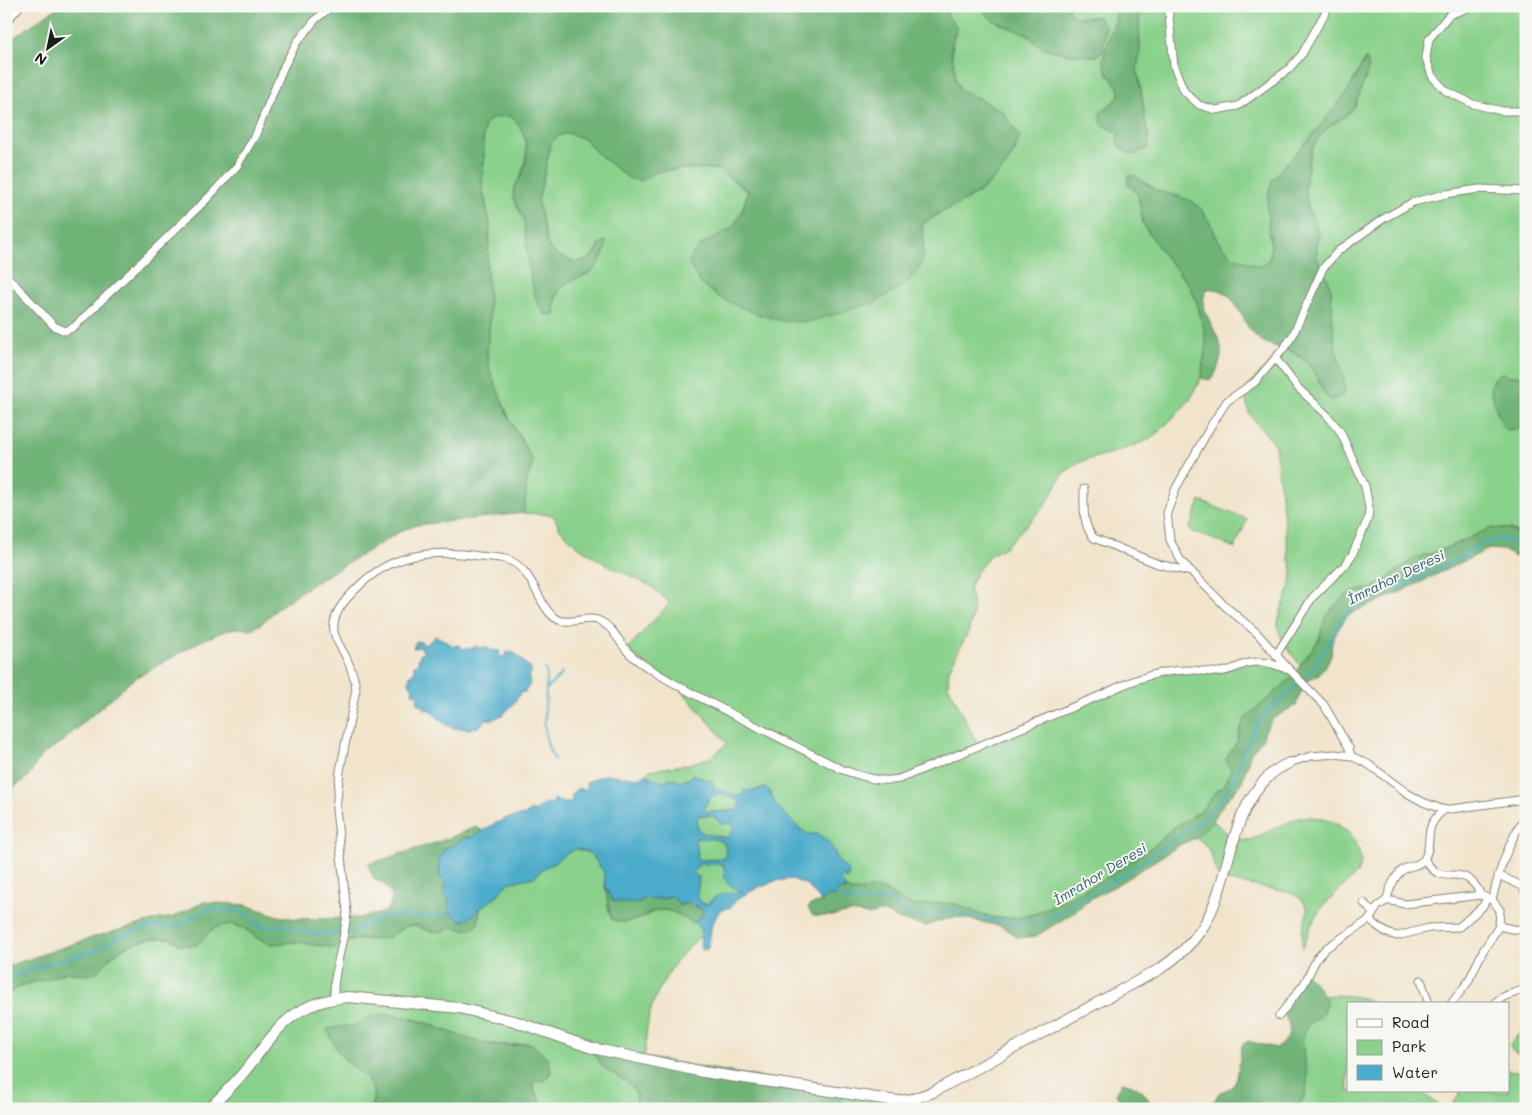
<svg xmlns="http://www.w3.org/2000/svg" width="1532" height="1115" viewBox="0 0 1532 1115" font-family="Mali,sans-serif">
  <style>
    .green { fill: #8ad18b; stroke: #537654 }
    .forest { fill: #6fb377; stroke: #46684a }
    .water { fill: #4babca; stroke: #346473; fill-rule: evenodd }
    .lines { fill: none; stroke-linecap: round; stroke-linejoin: round }
    .stream { stroke: #4babca; stroke-width: 2 }
    .street-casing { stroke: #868074; stroke-width: 9 }
    .secondary-casing { stroke: #868074; stroke-width: 12 }
    .street { stroke: #fff; stroke-width: 7 }
    .secondary { stroke: #fff; stroke-width: 10 }
    .labels { text-anchor: middle; stroke-width: 4; stroke-linejoin: round; paint-order: stroke }
    .water-label { font-size: 14px; font-style: italic; fill: #315c6a; stroke: #f6f6f2 }
  </style>
  <rect width="100%" height="100%" fill="#f6f6f2"/>
  <filter id="ink" filterUnits="userSpaceOnUse"><feTurbulence type="fractalNoise" baseFrequency=".02" numOctaves="2"/><feDisplacementMap in="SourceGraphic" scale="10" xChannelSelector="R" yChannelSelector="G"/><feConvolveMatrix kernelMatrix="1 2 1 2 8 2 1 2 1" color-interpolation-filters="sRGB"/></filter>
  <filter id="wash" filterUnits="userSpaceOnUse"><feTurbulence type="fractalNoise" baseFrequency=".0096" numOctaves="4" result="noise"/><feDisplacementMap in="SourceGraphic" scale="20" xChannelSelector="R" yChannelSelector="G"/><feGaussianBlur stdDeviation="1.12" result="paint"/><feColorMatrix in="noise" values="0 0 0 0 0 0 0 0 0 0 0 0 0 0 0 0 0 1.4 0 .05"/><feComposite in="paint" operator="in"/></filter>
  <g filter="url(#wash)">
    <rect width="100%" height="100%" fill="#f1e4cb"/>
    <path class="green" d="M949,6H978L992,20L1015,30L1026,33L1040,46L1054,51L1075,55L1096,56L1099,17H1074L1065,6H1114C1121,26 1105,39 1104,59C1102,81 1138,89 1105,108L1107,128L1116,131L1118,134L1148,148L1149,138L1145,121L1142,96L1137,70L1140,50L1139,16L1142,6H1526V537L1510,529H1491L1439,551L1413,559L1381,584L1372,588L1354,592L1321,631L1319,640L1300,665C1293,656 1277,636 1278,624C1280,602 1299,583 1289,560L1275,445L1249,413L1246,400L1247,387L1284,348C1307,358 1318,375 1326,397L1344,380C1338,363 1335,345 1333,327C1331,307 1334,288 1322,271L1323,268L1316,257L1319,232L1308,209L1305,188L1309,159L1314,145L1322,134L1330,126L1347,115L1355,106L1361,87L1366,78L1365,59L1348,91L1313,135L1283,167L1273,180L1268,231L1271,246L1270,258L1264,265L1257,266L1232,256L1217,240L1213,228L1181,197L1158,191L1134,176L1128,184L1138,195L1143,224L1164,255L1188,284L1196,300L1204,329L1206,343L1201,378L1190,400L1159,432L1146,441L1113,453L1083,461L1063,473L1046,505L1006,546L988,557L976,573L969,588L972,600L973,615L969,630L949,670L948,685L978,745L1157,674L1217,672L1255,662L1294,674C1279,695 1254,705 1241,727C1238,732 1239,737 1237,742C1231,758 1223,748 1231,770L1223,786L1216,792L1201,811L1170,830L1156,844L1114,873L1098,883L1035,914L1016,918H995L979,914L956,904L915,906L906,903L884,890L873,888L860,891H849L840,880L843,874L846,875L848,871L837,859L835,852L823,837L815,834H808L800,829L775,804L770,794L762,788L751,791L747,790L741,796L713,791L710,781L694,774L690,778L681,782L671,778L662,782L646,775L650,770L689,764L712,757L727,743L678,686L626,650L670,603L651,586L600,561L576,545L560,529L553,515L524,513L527,481L533,461L509,418L490,371L487,353L490,321L487,269L490,224L482,185L484,160L483,137L485,124L495,117L511,116C535,141 527,164 513,192L524,219L531,281L555,314C553,286 567,282 591,271L601,244L596,252L587,260L575,262L557,255L548,246L538,202L551,143L558,136L568,133L585,139L598,154L641,181L656,172L680,169H718L748,191C737,229 732,229 698,247L924,235L922,225C937,212 956,207 973,196C992,185 1004,168 1016,150C1008,138 1000,126 993,114C990,110 987,104 984,101C979,96 969,97 963,92C952,83 949,45 956,33L945,10Z
      M1200,501L1247,519L1235,548L1189,530Z
      M717,793L738,800L740,802V806L737,810C726,811 717,812 706,812L704,809L709,798Z
      M698,815H702L715,817L721,824L731,823L734,827L733,831L727,838L702,833C696,829 697,821 698,815Z
      M1313,817C1335,820 1353,830 1359,852C1360,857 1362,863 1360,868C1356,877 1326,901 1318,913C1310,924 1308,937 1302,948V931L1308,910L1304,902L1293,893L1222,880C1208,866 1218,850 1196,838L1213,821L1226,832L1236,839L1250,840L1298,818Z
      M697,838C704,839 712,837 718,840C723,842 725,844 726,849C727,859 723,859 714,859C709,859 703,860 698,860L696,858L698,852L695,842Z
      M576,849L590,853L604,872L609,914L638,920L654,911L664,910L674,912L698,925L702,935C678,956 659,982 650,1013C646,1027 646,1044 644,1060L605,1068C622,1079 641,1084 636,1109H545L532,1086L535,1081L550,1074L551,1071L548,1058L527,1043C502,1047 476,1044 452,1034C433,1025 412,1016 390,1015C374,1013 367,1022 354,1025C345,1028 336,1027 327,1029L359,1071C373,1078 376,1096 370,1109H6V996L18,987L66,972L87,975L104,965L109,958L126,946L151,938H171L179,944L189,946L197,945L211,930L219,926L230,924L244,928L257,938L270,944L296,942L346,944C357,936 367,941 379,939C390,937 397,928 407,926C416,924 421,929 429,931C441,933 443,928 452,927C459,927 467,928 475,928L478,923L480,908L497,896L508,883L536,875L544,868L554,863L565,854Z
      M704,864H723L727,882L743,892L730,893L711,900L709,904H702C697,898 695,890 699,883L693,873L698,865Z
      M1335,995C1350,996 1365,996 1377,1004H1348V1091H1421L1443,1109H1295C1297,1106 1301,1103 1303,1100C1310,1086 1304,1064 1303,1049C1303,1045 1302,1039 1303,1034C1309,1015 1329,1020 1324,996Z
      M1526,1026V1056C1518,1054 1511,1054 1510,1044Z
      M1508,1070L1526,1072V1109H1447L1451,1108L1461,1091H1508Z
      M845,1092L913,1099L912,1109H830L840,1100Z"/>
    <path class="forest" d="M62,6H949L945,10L950,19L957,27L952,39L951,52L955,68V79L961,90L1002,111L1020,136C1011,167 988,189 959,204C946,210 933,215 922,225L924,251L920,268L904,285L876,302L808,322L783,321L757,314L722,299L701,284L689,264C694,240 717,241 733,227C742,218 745,202 748,191L718,169H680L656,172L641,181L628,178L598,154L585,139L568,133L558,136L551,143L538,202L548,246L557,255L575,262L587,260L596,252L601,243L606,241C606,252 599,265 591,272C579,280 561,280 556,295C554,301 555,308 555,315L545,314C530,296 529,264 526,241C525,234 525,225 523,218C520,210 513,202 513,193C514,186 520,179 523,172C530,150 527,132 511,116L495,117L485,124L483,137L484,160L482,185L490,224L487,269L490,321L487,353L490,371L509,418L533,462L527,481L524,513L417,525L403,530L303,590L278,608L261,624L251,629L236,628L222,632L201,641L132,680L65,739L40,757L29,776L14,787L6,812V43L49,13Z
      M978,6H1065L1074,17H1099L1105,27L1103,52L1096,56L1075,55L1054,51L1040,46L1026,33L1015,30L992,20Z
      M1114,6H1142L1139,16L1140,50L1137,70L1142,96L1145,121L1149,138L1148,148L1135,155L1123,150L1117,143L1118,134C1115,129 1106,128 1101,123L1100,113L1113,103L1119,95V89L1107,72L1103,60L1107,44L1117,16Z
      M1366,58L1369,68L1355,106L1347,115L1330,126L1322,134L1314,145L1309,159L1305,188L1308,209L1319,232L1316,257L1323,268L1322,271L1328,279L1331,290L1334,339L1344,380L1345,389L1342,396L1331,400C1322,395 1319,377 1312,368C1295,346 1277,351 1259,339C1240,326 1238,285 1207,289C1195,308 1218,329 1221,348C1222,354 1220,361 1218,367C1216,373 1215,376 1210,380L1201,378L1206,343L1204,329L1196,300L1188,284L1164,255L1143,224L1138,195L1128,184V176H1134L1158,191L1181,197L1193,202L1202,210L1213,228L1217,240L1232,256L1257,266L1264,265L1270,258L1271,246L1267,209L1269,190L1273,180L1283,167L1313,135L1348,91Z
      M1503,373L1510,376H1524L1526,373L1525,427L1507,430L1503,426L1498,415L1490,387L1493,379L1499,374Z
      M1491,528L1510,529L1526,537V563L1503,550L1489,549L1396,594L1356,611L1347,616L1337,631L1332,641L1331,656L1326,665L1319,674L1305,682L1296,705L1272,719L1265,731L1262,740L1251,752L1241,785L1227,799L1208,826L1196,838L1181,844L1115,886L1093,897L1070,915L1036,936L1018,938L1001,926L957,917L948,918L926,926L897,919L887,913L879,912L869,915L850,912L832,916H813L808,908L810,905C816,904 824,902 827,896L835,894L837,890H844L845,888L852,892L873,888L884,890L906,903L915,906L938,903L956,904L979,914L995,918H1016L1035,914L1098,883L1114,873L1156,844L1170,830L1201,811L1216,792L1223,786L1231,770L1226,760L1228,755L1236,744L1244,720L1290,679L1319,640L1324,620L1336,604L1346,595L1354,592L1372,588L1380,584L1413,559L1439,551Z
      M475,827L482,830L479,834L468,839V836C460,839 455,846 447,847L439,856V876L447,885L444,896L450,898L447,903L464,921L475,914L480,908L478,923L475,928L466,930L451,927L441,932L429,931L417,925L407,926L386,938L377,939L364,938L351,940L335,948L296,942L270,944L257,938L244,928L230,924L220,926L211,930L197,945L189,946L179,944L171,938H151L126,946L109,958L104,965L97,972L87,975L66,972L48,979L18,986L6,996V967L8,966L97,936L160,919L174,917L204,902L246,905L278,916L297,919L358,918L377,914L386,911L390,905L392,898L390,892L383,883L374,879L368,864L447,839Z
      M605,886L613,901L638,903L645,898L664,899L670,896L673,897L680,905C691,902 693,905 702,910L703,914L694,923C684,919 676,911 664,910C643,909 634,930 611,919Z
      M1304,973C1311,978 1328,997 1326,1007C1324,1019 1305,1021 1303,1036C1302,1039 1303,1044 1303,1047C1305,1074 1315,1086 1295,1109H1209L1219,1093L1232,1087L1237,1078L1242,1045L1248,1041L1276,1048C1291,1041 1294,1025 1282,1013C1286,996 1290,984 1304,973Z
      M389,1014L420,1021L469,1039L488,1044L511,1046L528,1043L532,1044L548,1059L551,1071L545,1081H535L532,1086L545,1109H370C384,1079 353,1072 339,1053C334,1046 331,1036 327,1029L354,1025L374,1016Z
      M592,1048L845,1092L840,1100L830,1109H636C641,1081 621,1082 605,1068C598,1062 594,1056 592,1048Z
      M1122,1082C1137,1085 1148,1093 1152,1109H1122L1118,1096L1116,1094Z"/>
    <path class="water" d="M436,636L446,641L453,646L459,645L463,649L474,648L475,646L480,648L486,647L491,650L500,651L499,655L502,657L507,655L506,652L514,653L518,656L532,670L529,677L530,684L525,692L520,693C516,703 499,723 486,719L479,727H475L471,729L454,728L446,725L428,709L425,710L417,702L418,696L412,693L413,689L409,682L410,675L415,671V668L413,666L417,664L420,655L423,652V649L419,647L413,648L416,641L422,642L425,645Z
      M692,774L701,777L705,780L712,781L715,788L712,789L713,791L716,789L741,796L744,794V790L751,791L766,788L770,792L775,804L800,829L808,834H818L826,839L835,852L837,859L848,871L849,874L848,879H845L844,874L840,880L844,884L845,888L844,890H837L834,896H827L825,899L821,901L807,885L792,879L775,881L765,886H761L737,899L731,907L719,911L711,928L709,947L707,949L702,950C696,940 708,933 694,923L703,915L702,910L693,903L688,902L680,905L673,897L670,896L661,899L658,898L651,900L649,898L643,899L638,903L613,901L605,886L604,872L593,856L586,851L576,849L565,854L554,863L544,868L534,877L508,883L495,898L480,908L475,914L467,920H460L450,912V906L447,903L450,898L443,895L447,885L439,876L440,869L438,858L442,854L444,848C454,846 459,840 468,836V839L496,823L507,818L525,815L529,811H537L544,803L552,804L554,799L560,802L569,803L572,800V793L578,788L584,790L587,787L586,783C599,776 611,771 623,778L626,776L637,778L646,775L662,782L672,778L681,782L690,778ZM717,793L738,800L740,802C740,805 741,807 738,809C731,813 713,812 706,812L704,809L709,798ZM702,815L715,817L721,824L731,823L734,827L733,831L727,838L702,833C696,829 697,821 698,816ZM697,838L715,839L721,841L725,845L726,854L725,858L720,860H698L696,858L698,852L695,842ZM704,864H723C726,869 724,871 724,876C725,885 738,889 743,892C731,893 716,891 709,904H702L697,896L699,877L693,873L698,865Z"/>
    <g class="lines">
      <path class="stream" d="M545,669L547,676C546,700 539,740 555,760
        M1305,677C1326,657 1332,626 1354,607C1389,592 1423,577 1456,560C1468,553 1480,542 1493,540C1504,538 1517,542 1526,549
        M546,690L562,673
        M835,894L845,899L865,902L880,899L895,903L914,917L955,911L981,919L1005,922L1023,923L1038,922L1060,912L1137,866L1205,818L1219,802L1235,778L1245,748L1253,731L1261,718L1300,682
        M346,933C357,933 369,921 381,917C395,913 410,917 424,917C433,917 442,915 451,914
        M6,980L40,966L96,950L116,938L134,932L155,926H178L207,909L240,911L250,916L256,923L264,927L284,925L313,934H341"/>
    </g>
  </g>
  <g filter="url(#ink)">
    <g class="lines">
      <defs>
        <path id="street" d="M1168,6L1174,66L1184,91L1199,105L1216,110L1238,106L1289,69L1302,54L1329,6
          M1473,6L1449,15L1429,39L1426,58L1432,76L1446,91L1473,104L1502,111H1526
          M6,22L20,6
          M6,275L54,326L65,331L74,327L209,197L237,166L256,134L284,66L297,42L316,19L332,6
          M1276,359L1298,388L1326,414L1340,431L1365,486L1369,508L1368,519L1352,555L1346,564L1312,598L1276,655
          M1084,489C1084,504 1082,526 1094,538L1158,564L1192,572
          M1351,756L1349,748L1324,705L1286,666L1257,633L1225,606L1181,561L1170,540L1167,513L1176,488L1212,424L1227,401L1255,382L1284,348L1293,335L1323,268L1338,251L1383,219L1413,202L1446,194L1479,189L1526,191
          M1289,763L1311,756L1335,754L1351,756L1368,764L1407,793L1423,802L1444,810L1526,799
          M1424,859C1428,864 1432,871 1438,873C1443,876 1448,875 1454,875C1468,875 1475,883 1481,895
          M1498,875L1522,886L1526,892
          M1386,901C1390,889 1394,874 1406,868C1413,865 1419,866 1424,859C1435,842 1420,829 1444,810
          M1364,903L1373,913
          M1369,920L1387,933L1397,936L1429,928L1459,927L1483,906L1487,898
          M1499,926L1512,929L1526,930
          M1421,980L1429,1004
          M334,998C333,968 345,941 347,912L336,809L340,771L356,689C355,678 351,668 346,657C340,645 330,634 335,619C338,607 348,597 357,588C391,553 433,549 479,556C488,557 497,557 505,559C536,567 537,611 559,620C572,625 587,615 600,621C614,628 618,641 628,652C635,659 643,665 652,670C676,686 702,698 728,712C766,731 804,750 843,770C861,776 879,783 899,779L1104,694C1129,681 1156,671 1185,670C1196,669 1208,673 1219,672C1228,672 1236,667 1245,664C1261,659 1274,664 1289,670
          M1451,1004L1468,982L1483,951L1499,926L1500,910L1492,900C1500,868 1508,843 1526,815
          M1494,1004C1502,994 1516,994 1526,988
          M1279,1016L1304,984L1317,958L1326,948L1369,920L1378,906L1386,901H1392L1405,904L1481,895L1492,900"/>
        <path id="secondary" d="M209,1109C221,1097 233,1085 244,1072C277,1031 290,1002 348,997L459,1008L514,1021L592,1048L703,1072L897,1101L913,1099L933,1092L1160,969C1176,958 1190,946 1201,930C1232,883 1226,815 1270,775C1275,770 1283,766 1289,763"/>
      </defs>
      <use href="#street" class="street-casing"/>
      <use href="#secondary" class="secondary-casing"/>
      <use href="#street" class="street"/>
      <use href="#secondary" class="secondary"/>
    </g>
  </g>
  <g class="labels">
    <g class="water-label">
      <text transform="translate(1396 577) rotate(-26)" y="5">İmrahor Deresi</text>
      <text transform="translate(1100 874) rotate(-31)" y="5">İmrahor Deresi</text>
    </g>
  </g>
  <rect width="1532" height="1115" fill="none" stroke="#f6f6f2" stroke-width="25"/>
  <rect x="1347" y="1002" width="162" height="90" fill="#f6f6f2" stroke="#9f9f9c"/>
  <rect x="1357" y="1019" width="25" height="8" fill="#ffffff" stroke="#9f9f9c"/>
  <text x="1392" y="1028" font-size="15" fill="#1c1c1c">Road</text>
  <rect x="1357" y="1040" width="25" height="15" fill="#8ad18b" stroke="#9f9f9c"/>
  <text x="1392" y="1052" font-size="15" fill="#1c1c1c">Park</text>
  <rect x="1357" y="1065" width="25" height="15" fill="#4babca" stroke="#9f9f9c"/>
  <text x="1392" y="1078" font-size="15" fill="#1c1c1c">Water</text>
  <g transform="translate(48 48) rotate(213)" stroke="#f6f6f2" stroke-width="4" paint-order="stroke">
  <path d="M0-4L9 19L0 12L-9 19Z" fill="#1c1c1c"/>
  <text y="-8" font-size="14" font-weight="bold" text-anchor="middle" fill="#1c1c1c">N</text>
  </g>
</svg>
